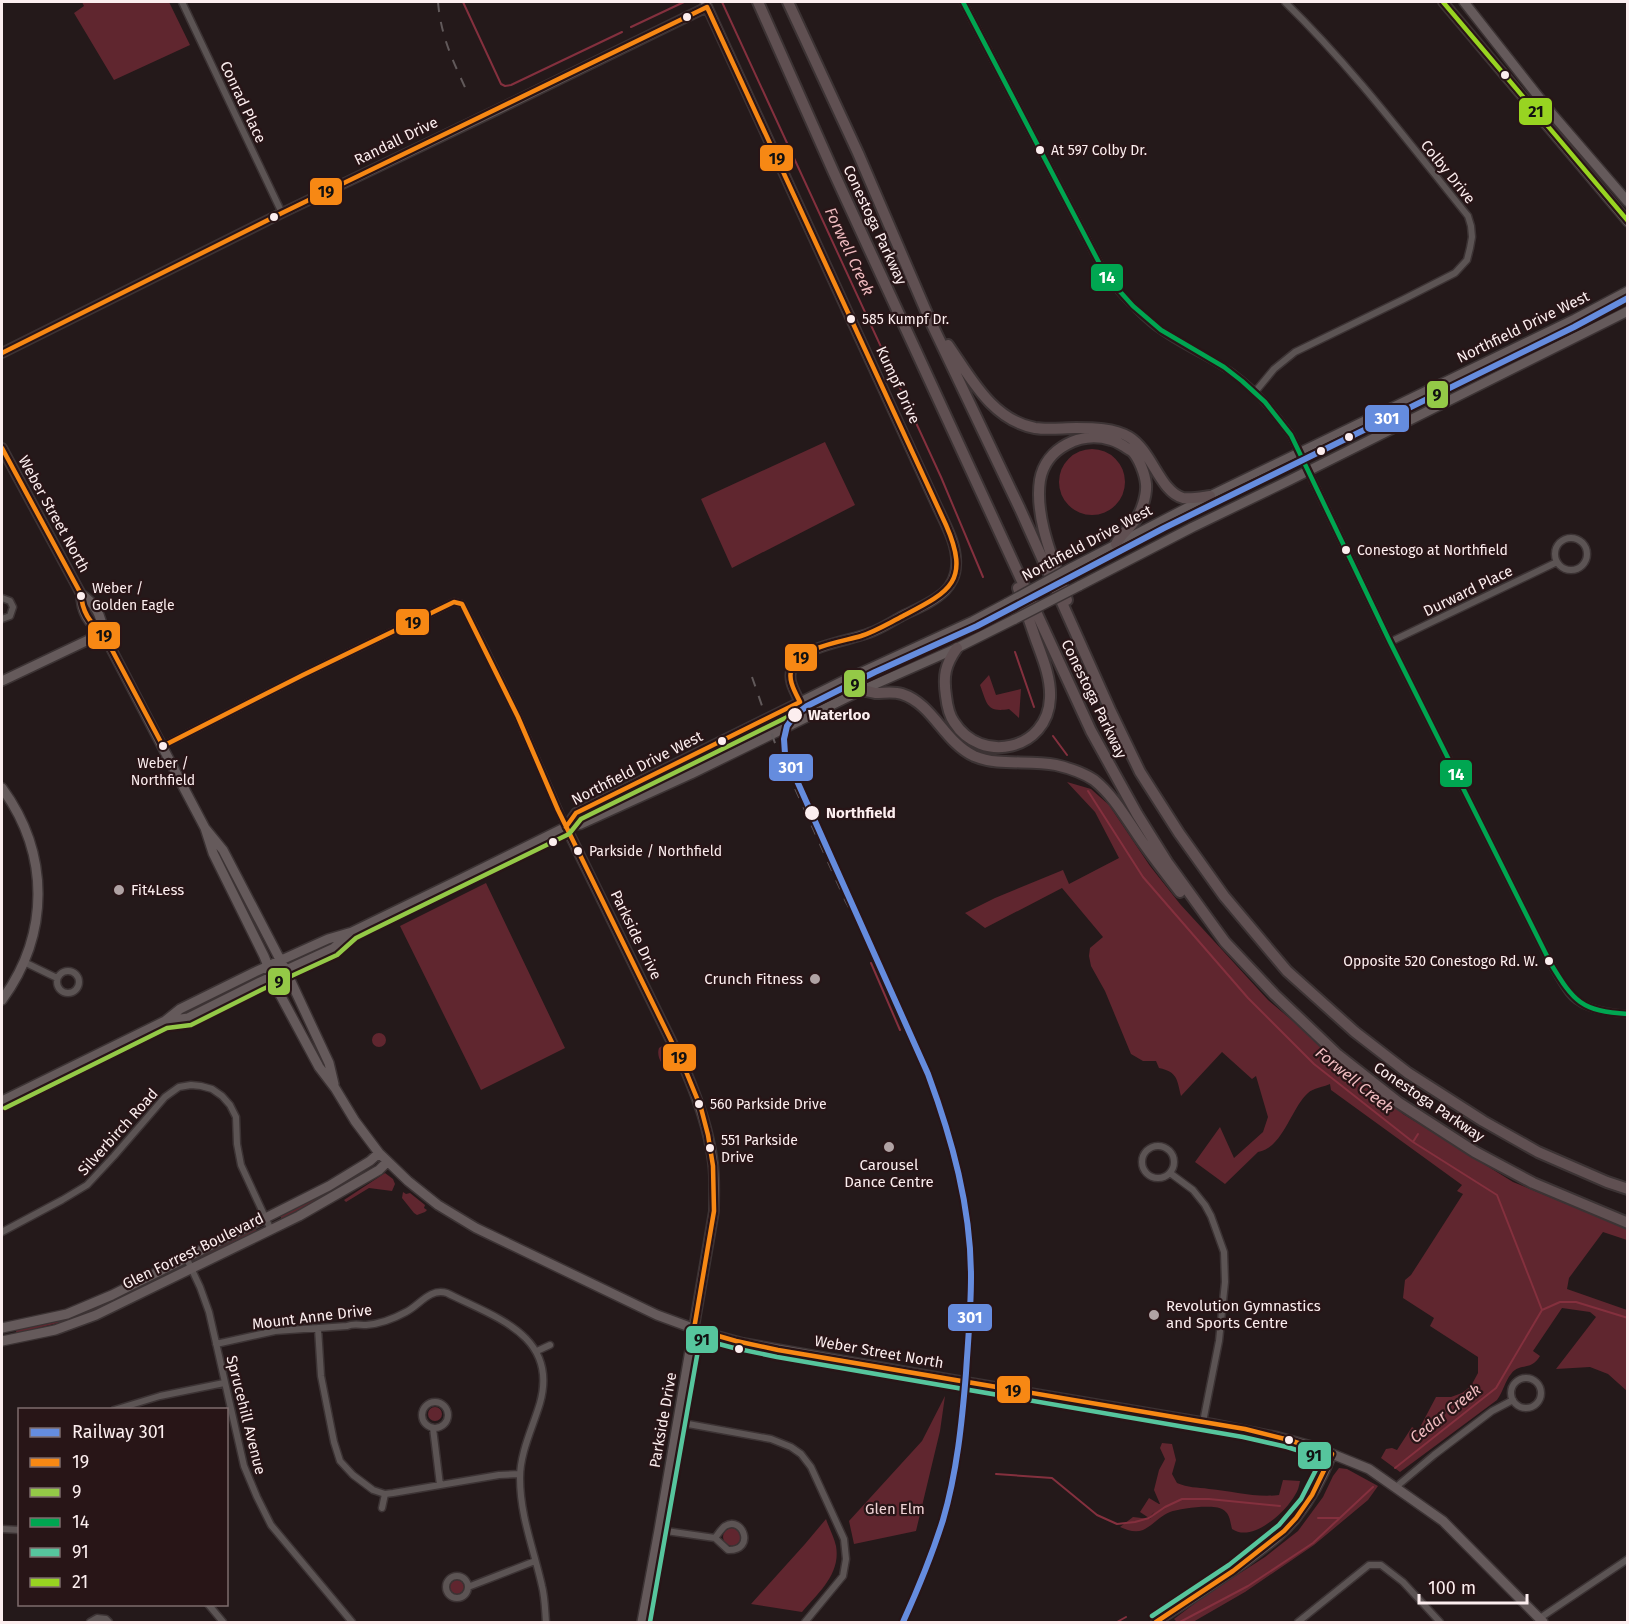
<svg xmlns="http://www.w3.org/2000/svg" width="1629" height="1624" viewBox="0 0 1629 1624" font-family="'Fira Sans',sans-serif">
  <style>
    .green { fill: #60262f }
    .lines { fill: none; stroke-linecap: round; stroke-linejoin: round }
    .stream { stroke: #84303e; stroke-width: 2 }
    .street-casing { stroke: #3c3334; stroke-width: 9 }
    .secondary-casing { stroke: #3c3334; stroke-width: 12 }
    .highway-casing { stroke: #3c3334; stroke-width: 14 }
    .street { stroke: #5c5454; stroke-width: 6 }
    .secondary { stroke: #655a5b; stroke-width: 9 }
    .highway { stroke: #605052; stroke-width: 10 }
    .rail { stroke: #61595a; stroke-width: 2; stroke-dasharray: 10 10; stroke-linecap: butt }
    .secondary-bridge-casing { stroke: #3c3334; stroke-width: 12; stroke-linecap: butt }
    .secondary-bridge { stroke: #655a5b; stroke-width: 9 }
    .bus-1-casing { stroke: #281517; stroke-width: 9 }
    .bus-2-casing { stroke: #281517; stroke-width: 9 }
    .bus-3-casing { stroke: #281517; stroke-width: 9 }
    .bus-4-casing { stroke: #281517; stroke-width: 9 }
    .bus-5-casing { stroke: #281517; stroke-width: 9 }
    .bus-1 { stroke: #f78814; stroke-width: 4.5 }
    .bus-2 { stroke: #94c947; stroke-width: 4.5 }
    .bus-3 { stroke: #00a651; stroke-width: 4.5 }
    .bus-4 { stroke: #56c59d; stroke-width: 4.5 }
    .bus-5 { stroke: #98d421; stroke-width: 4.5 }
    .rail-1-casing { stroke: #281517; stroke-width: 10 }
    .rail-1 { stroke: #658cde; stroke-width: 6 }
    .bus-dot { fill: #fceeef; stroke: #281517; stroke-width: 2 }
    .poi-dot { fill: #b0a3a4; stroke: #281517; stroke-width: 2 }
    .labels { text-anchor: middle; stroke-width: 4.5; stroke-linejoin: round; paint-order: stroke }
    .bus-label { font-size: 14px; fill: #fceeef; stroke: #281517; text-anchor: start }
    .street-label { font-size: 15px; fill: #fceeef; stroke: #281517 }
    .stop-label { font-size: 15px; font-weight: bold; fill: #fceeef; stroke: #281517; text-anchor: start }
    .poi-label { font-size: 15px; fill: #fceeef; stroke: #281517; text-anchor: start }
    .park-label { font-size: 15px; fill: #efd3d5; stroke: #281517 }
    .water-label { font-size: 16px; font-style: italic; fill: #efbbbf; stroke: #281517 }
    .line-badge { stroke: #281517; stroke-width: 2 }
    .badge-label { font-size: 16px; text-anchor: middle; font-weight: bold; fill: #fff }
    .pale-badge-label { font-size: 16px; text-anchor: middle; font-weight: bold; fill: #111 }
  </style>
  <rect width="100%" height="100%" fill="#24191a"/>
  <path class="green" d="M82,2H169L190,45L114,80L74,13L84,6Z
    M825,442L855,505L732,568L701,499Z
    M1059 482a33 33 0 1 1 66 0a33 33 0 1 1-66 0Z
    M989,675L996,695L1021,689L1019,718L1009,709C986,713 987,703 980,685Z
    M1067,782L1091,789L1109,805L1150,866L1180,904L1268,1000L1403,1114L1513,1182L1627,1229V1240L1603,1232L1569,1278L1567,1289L1627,1310V1391L1608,1374L1590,1367L1556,1369L1596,1317L1590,1312L1562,1308L1533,1351L1540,1356C1530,1372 1520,1362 1511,1374C1505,1381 1503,1392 1497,1400L1400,1472L1381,1458L1386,1449L1392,1448L1397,1450L1412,1427L1418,1431L1436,1397H1451L1462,1393L1471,1386L1478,1373V1357L1430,1326L1434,1318L1403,1298L1405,1280L1411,1275L1463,1194L1457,1191L1462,1185L1331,1090L1330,1084C1324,1087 1313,1088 1308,1093C1291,1108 1283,1148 1258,1152L1225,1184L1195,1162L1220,1127L1234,1158L1263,1132L1268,1117L1256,1076L1252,1079L1222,1052L1181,1096C1177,1080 1178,1072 1159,1068L1156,1061H1143L1131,1054L1105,991L1091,966L1089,956L1090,948L1103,937L1062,888L985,928L965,913L995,898L1063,870L1069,884L1119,858L1095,812Z
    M486,883L565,1048L481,1090L400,926Z
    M372 1040a7 7 0 1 1 14 0a7 7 0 1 1-14 0Z
    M665,1044L676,1066L670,1070C662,1067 656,1056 659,1048Z
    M385,1173L393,1179L395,1184L392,1191L369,1188L346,1202L344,1200Z
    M403,1192L406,1194L410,1193L425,1205L424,1208L427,1210L425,1212L417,1215L414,1213L402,1198Z
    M318,1196L321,1197V1200L283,1219L281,1218V1215Z
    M254,1228L257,1230L255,1232L203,1258L201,1257V1255Z
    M173,1268L175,1269L176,1271L94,1312L70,1320L18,1333L16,1332L17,1329Z
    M945,1396L940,1431L916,1531L854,1544L849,1521L922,1441Z
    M428 1414a7 7 0 1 1 14 0a7 7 0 1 1-14 0Z
    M1162,1443L1172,1444L1176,1460L1172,1474L1177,1483C1188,1488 1197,1487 1209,1489C1232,1491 1256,1498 1279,1495L1283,1480L1300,1481C1299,1486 1298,1491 1295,1495C1285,1513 1252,1543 1232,1529C1230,1521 1230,1513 1222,1509C1213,1504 1180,1508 1170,1512C1160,1516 1152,1526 1143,1530C1135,1533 1127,1530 1120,1527L1133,1517L1150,1519L1154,1512L1149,1518L1140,1512L1149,1498L1159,1504H1160L1154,1490L1159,1470L1165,1459L1160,1448Z
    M1339,1468L1347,1469L1378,1486L1368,1500L1314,1545L1245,1592L1193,1622H1177L1174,1619L1206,1595L1265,1557L1298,1531L1323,1497L1333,1476Z
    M826,1519C829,1528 834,1537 836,1546C841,1574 818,1593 802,1612L751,1604L805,1544Z
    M723 1537a9 9 0 1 1 18 0a9 9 0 1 1-18 0Z
    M450 1587a7 7 0 1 1 14 0a7 7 0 1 1-14 0Z"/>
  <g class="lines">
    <path class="stream" d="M463,2L501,84L505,86L511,85L622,32
      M722,2L941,477L983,577
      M631,27L684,2
      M1015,652L1034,707
      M1053,736L1067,755
      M1088,791L1143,877L1248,998L1314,1064L1413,1142L1497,1195L1542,1310
      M871,963L900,1030
      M1413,1142L1418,1134
      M1542,1310L1560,1302H1576L1628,1318
      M1395,1468L1496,1388L1542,1310
      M996,1474L1052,1478L1097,1515L1117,1524L1135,1522L1149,1518L1165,1507L1182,1499H1209L1280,1506
      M1318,1518H1339
      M1117,1622L1126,1617
      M1180,1622L1248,1586L1313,1543L1373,1487"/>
    <defs>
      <path id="street" d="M182,2L282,213
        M963,2L1106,276C1120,293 1134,309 1151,323C1176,344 1207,355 1234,374C1257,391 1274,412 1291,435L1390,642L1551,964C1557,974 1562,984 1569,993C1581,1009 1609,1013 1628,1014
        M1255,392L1274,369L1295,352L1404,299L1455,273L1467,260L1470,248L1472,237L1471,226L1468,216C1409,143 1352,67 1285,2
        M1555 554a16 16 0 1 1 32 0a16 16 0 1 1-32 0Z
        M2,598L10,601L13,607L10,616L2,619
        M1390,642L1557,562
        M163,746L303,675L454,602L462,604L486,651L518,717L566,827
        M24,962L57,978
        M57 982a11 11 0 1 1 22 0a11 11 0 1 1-22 0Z
        M1142 1162a16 16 0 1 1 32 0a16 16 0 1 1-32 0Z
        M1170,1173L1193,1190L1205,1205L1211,1216L1224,1252L1225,1282L1219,1341L1203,1422
        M2,1232L62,1200L87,1185L114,1156L165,1097L179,1087L191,1085L201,1086L212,1089L222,1096L230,1105L236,1117L237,1144L241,1165L271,1230
        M186,1257L200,1287L209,1312L244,1466L257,1497L271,1525L352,1622
        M318,1328L321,1376L334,1442L340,1461L353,1475L373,1490L385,1494L393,1493L499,1475L520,1474
        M216,1344L275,1331L347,1326C354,1323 359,1325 366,1325C379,1324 395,1318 406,1312C420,1305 429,1288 447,1293C494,1317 559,1335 540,1403C533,1427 520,1452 520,1478C520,1516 534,1550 542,1586C545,1598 545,1610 546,1622
        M537,1351L550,1345
        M1511 1393a15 15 0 1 1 30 0a15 15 0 1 1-30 0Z
        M422 1415a13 13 0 1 1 26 0a13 13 0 1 1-26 0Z
        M114,1410L160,1396L224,1383
        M677,1422L771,1439L791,1447L801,1454L811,1467L844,1539L846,1559L843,1576L805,1622
        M433,1428L440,1485
        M1396,1487L1434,1455L1492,1411L1513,1400
        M382,1508L385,1494
        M2,1529L20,1530
        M659,1530L715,1538L728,1550C756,1551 743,1515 725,1526C721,1529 718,1534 715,1538
        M446 1587a11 11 0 1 1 22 0a11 11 0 1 1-22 0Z
        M468,1587L535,1561
        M208,1604L223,1622
        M1540,1618L1628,1559
        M90,1622L97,1618L106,1619L109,1622
        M1298,1622L1369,1565H1381L1403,1582L1440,1622"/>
      <path id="secondary" d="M705,2L935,502C944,522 958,544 956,566C956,575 951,585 945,591C934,602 916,609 902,616C891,622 881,629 869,633C849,641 801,646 792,668C787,680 795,692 800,702
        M1443,2L1628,222
        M1464,2L1553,115L1628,202
        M2,353L282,213L497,110L707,7
        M2,448L81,594C81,611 88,624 103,633
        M1071,568L1210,496L1575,319L1628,291
        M1079,586L1193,527L1290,480L1628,311
        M81,594C95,603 102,616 103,633L186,792L205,828L223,850L286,971L329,1063L334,1084
        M2,681L103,633
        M2,788C50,854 50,934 2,1000
        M566,827L685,1069C698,1100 709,1130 713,1163C715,1179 714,1195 714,1211L659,1530L642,1622
        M566,827L576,813L847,679L973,621L1007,603
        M205,828L213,853L264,956L277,989L319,1067L335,1088L355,1121L379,1153L408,1181L438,1205L476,1228L657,1315L706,1333L743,1343L948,1379L1213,1424L1278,1437L1315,1447L1369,1469L1443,1521L1543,1622
        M167,1021L188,1018L260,982L334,948L350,934
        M2,1101L165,1021L180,1009L255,972L328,939L352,932L457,881L566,827L581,824L691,774L862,690L957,648L1015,619
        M2,1328L67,1314L112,1295L329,1186L370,1161L379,1153
        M2,1341L55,1330L96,1315L299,1216L379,1170L387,1162
        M1156,1622C1185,1603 1215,1584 1244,1563C1262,1549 1282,1536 1296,1518C1312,1498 1323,1477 1332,1454"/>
      <path id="highway" d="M758,2L834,173L1091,731L1137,814L1167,862L1225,942L1275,995L1338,1055L1399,1103L1475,1152L1533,1183L1628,1223
        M788,2L858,153L929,318L1020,509L1111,712L1140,772L1179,833L1224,896L1287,971L1355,1032L1408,1073L1483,1121L1538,1152L1607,1182L1628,1189
        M948,345C971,378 992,420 1035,428C1048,430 1063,428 1076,428C1093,428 1114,428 1129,437C1152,451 1160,492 1183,498C1191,499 1202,497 1210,496
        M1067,600C1055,564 1034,518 1040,480C1046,447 1082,431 1111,440C1116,441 1120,444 1124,446C1126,448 1129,449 1132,451C1139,458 1145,474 1146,484C1147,495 1141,515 1133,523C1127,531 1120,535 1116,544
        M957,648C945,665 943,676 946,696C947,705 949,715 954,722C981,765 1048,750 1050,698C1051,678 1043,659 1036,640C1030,623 1024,605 1018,588
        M862,690C866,691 871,692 875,693C885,693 893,691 902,694C933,704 944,742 974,756C1000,767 1029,759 1056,765C1069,768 1082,772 1094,780C1113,795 1126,818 1139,837C1152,856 1166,874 1180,892"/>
    </defs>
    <use href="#street" class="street-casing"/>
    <use href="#secondary" class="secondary-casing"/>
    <use href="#highway" class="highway-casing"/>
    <use href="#street" class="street"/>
    <use href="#secondary" class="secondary"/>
    <use href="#highway" class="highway"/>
    <path class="rail" d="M438,2C441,38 454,63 469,96
      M752,677L776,746L846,902L868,941"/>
    <defs>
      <path id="secondary-bridge" d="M1007,603L1071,568
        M1015,619L1079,586"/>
    </defs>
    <use href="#secondary-bridge" class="secondary-bridge-casing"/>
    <use href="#secondary-bridge" class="secondary-bridge"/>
    <defs>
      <path id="bus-1" d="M2,353L282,213L707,7L946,525C971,582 949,592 903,616C889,623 876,631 861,636C841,642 803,646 792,668C787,679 795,692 800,702L576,813L566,827
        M2,448L81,594C82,611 89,623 103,633L163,746
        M163,746L303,675L454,602L462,604L518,717L558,810L685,1069L701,1108L708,1135L713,1166L714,1211L694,1329
        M694,1329L736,1341L778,1350L1245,1429L1289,1440L1332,1454
        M1156,1622L1233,1571L1284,1531L1296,1518L1312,1495L1332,1454"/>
      <path id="bus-2" d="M5,1108L167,1028L191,1025L263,989L337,955L356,938L372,930L569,834L581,819L850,686L976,628L1119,551L1213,503L1578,326L1628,300"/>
      <path id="bus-3" d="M963,2L1106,276L1133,306L1161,330L1224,367L1242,381L1265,402L1291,435L1390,642L1551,964C1574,1002 1581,1011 1628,1014"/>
      <path id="bus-4" d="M650,1622L700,1339L734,1348L777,1357L1243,1437L1287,1447L1322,1458L1301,1499L1279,1525L1229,1565L1152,1616"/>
      <path id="bus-5" d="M1443,2L1628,221"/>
    </defs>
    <use href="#bus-1" class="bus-1-casing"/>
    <use href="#bus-2" class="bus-2-casing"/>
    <use href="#bus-3" class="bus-3-casing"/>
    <use href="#bus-4" class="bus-4-casing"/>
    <use href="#bus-5" class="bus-5-casing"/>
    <use href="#bus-1" class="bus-1"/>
    <use href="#bus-2" class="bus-2"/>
    <use href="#bus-3" class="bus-3"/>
    <use href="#bus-4" class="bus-4"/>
    <use href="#bus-5" class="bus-5"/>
    <defs>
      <path id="rail-1" d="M903,1622C918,1589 932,1555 943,1520C957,1472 962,1422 966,1373C968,1341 971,1309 971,1277C971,1207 952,1139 928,1074L785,754L784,739L787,726L795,715L807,706L875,672L977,626L1164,528L1574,327L1628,298"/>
    </defs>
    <use href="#rail-1" class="rail-1-casing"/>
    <use href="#rail-1" class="rail-1"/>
  </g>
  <g class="bus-dot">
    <circle cx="687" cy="17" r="5"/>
    <circle cx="1505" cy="75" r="5"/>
    <circle cx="1040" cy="150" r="5"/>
    <circle cx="274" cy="217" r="5"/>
    <circle cx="851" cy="319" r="5"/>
    <circle cx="1349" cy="437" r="5"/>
    <circle cx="1321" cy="451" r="5"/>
    <circle cx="1346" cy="550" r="5"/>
    <circle cx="81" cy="596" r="5"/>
    <circle cx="795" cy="715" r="8"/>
    <circle cx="722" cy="741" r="5"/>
    <circle cx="163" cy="746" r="5"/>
    <circle cx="812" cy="813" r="8"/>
    <circle cx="553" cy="842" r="5"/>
    <circle cx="578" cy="851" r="5"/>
    <circle cx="1549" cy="961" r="5"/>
    <circle cx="699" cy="1104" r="5"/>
    <circle cx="710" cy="1148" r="5"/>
    <circle cx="739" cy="1349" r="5"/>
    <circle cx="1289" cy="1440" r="5"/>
  </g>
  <g class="poi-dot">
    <circle cx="119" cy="890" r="6"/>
    <circle cx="815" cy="979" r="6"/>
    <circle cx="889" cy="1147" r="6"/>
    <circle cx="1154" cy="1315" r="6"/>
  </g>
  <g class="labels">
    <g class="bus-label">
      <text x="1051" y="155">At 597 Colby Dr.</text>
      <text x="862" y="324">585 Kumpf Dr.</text>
      <text x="1357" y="555">Conestogo at Northfield</text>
      <text x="92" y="593">Weber /<tspan x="92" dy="17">Golden Eagle</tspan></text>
      <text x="163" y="768" text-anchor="middle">Weber /<tspan x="163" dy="17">Northfield</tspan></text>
      <text x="589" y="856">Parkside / Northfield</text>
      <text x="1538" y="966" text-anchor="end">Opposite 520 Conestogo Rd. W.</text>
      <text x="710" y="1109">560 Parkside Drive</text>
      <text x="721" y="1145">551 Parkside<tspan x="721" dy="17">Drive</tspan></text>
    </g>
    <g class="street-label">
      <text transform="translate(243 102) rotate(65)" y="5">Conrad Place</text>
      <text transform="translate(396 141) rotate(-26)" y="5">Randall Drive</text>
      <text transform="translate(1448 172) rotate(51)" y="5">Colby Drive</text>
      <text transform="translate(875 225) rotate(65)" y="5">Conestoga Parkway</text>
      <text transform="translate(1523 327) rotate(-26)" y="5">Northfield Drive West</text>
      <text transform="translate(898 385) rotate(65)" y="5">Kumpf Drive</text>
      <text transform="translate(54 514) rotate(61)" y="5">Weber Street North</text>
      <text transform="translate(1087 543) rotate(-28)" y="5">Northfield Drive West</text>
      <text transform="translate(1468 591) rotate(-26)" y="5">Durward Place</text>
      <text transform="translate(1094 699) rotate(64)" y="5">Conestoga Parkway</text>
      <text transform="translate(637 768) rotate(-27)" y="5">Northfield Drive West</text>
      <text transform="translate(636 935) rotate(64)" y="5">Parkside Drive</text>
      <text transform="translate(1429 1102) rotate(34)" y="5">Conestoga Parkway</text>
      <text transform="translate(118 1132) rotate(-48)" y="5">Silverbirch Road</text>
      <text transform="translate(193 1251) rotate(-26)" y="5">Glen Forrest Boulevard</text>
      <text transform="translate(312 1317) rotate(-7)" y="5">Mount Anne Drive</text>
      <text transform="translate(879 1352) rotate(10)" y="5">Weber Street North</text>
      <text transform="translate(246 1415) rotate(76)" y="5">Sprucehill Avenue</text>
      <text transform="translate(663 1420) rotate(-80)" y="5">Parkside Drive</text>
    </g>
    <g class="stop-label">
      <text x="808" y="720">Waterloo</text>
      <text x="826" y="818">Northfield</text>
    </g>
    <g class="poi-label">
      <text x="131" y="895">Fit4Less</text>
      <text x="803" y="984" text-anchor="end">Crunch Fitness</text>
      <text x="889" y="1170" text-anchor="middle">Carousel<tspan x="889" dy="17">Dance Centre</tspan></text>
      <text x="1166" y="1311">Revolution Gymnastics<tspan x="1166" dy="17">and Sports Centre</tspan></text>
    </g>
    <g class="park-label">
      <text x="895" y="1514">Glen Elm</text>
    </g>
    <g class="water-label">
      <text transform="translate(850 251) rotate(65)" y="6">Forwell Creek</text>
      <text transform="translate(1355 1080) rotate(39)" y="6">Forwell Creek</text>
      <text transform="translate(1445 1413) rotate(-38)" y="6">Cedar Creek</text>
    </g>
  </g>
  <g class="line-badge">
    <rect x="1518" y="97" width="35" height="29" rx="6" fill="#98d421"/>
    <rect x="759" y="144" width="35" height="28" rx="6" fill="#f78814"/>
    <rect x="309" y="177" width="34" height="29" rx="6" fill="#f78814"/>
    <rect x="1090" y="263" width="34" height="29" rx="6" fill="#00a651"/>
    <rect x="1426" y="380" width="23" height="29" rx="6" fill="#94c947"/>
    <rect x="1364" y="404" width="46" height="29" rx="6" fill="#658cde"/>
    <rect x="395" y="608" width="35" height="28" rx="6" fill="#f78814"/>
    <rect x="87" y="621" width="34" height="29" rx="6" fill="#f78814"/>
    <rect x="784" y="643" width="34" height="29" rx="6" fill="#f78814"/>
    <rect x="843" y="669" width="23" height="29" rx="6" fill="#94c947"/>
    <rect x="768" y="753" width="46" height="29" rx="6" fill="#658cde"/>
    <rect x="1439" y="759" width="34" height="29" rx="6" fill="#00a651"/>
    <rect x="267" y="967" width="24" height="29" rx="6" fill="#94c947"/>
    <rect x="662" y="1043" width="35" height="29" rx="6" fill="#f78814"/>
    <rect x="947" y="1303" width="46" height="29" rx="6" fill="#658cde"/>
    <rect x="685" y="1325" width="34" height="29" rx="6" fill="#56c59d"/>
    <rect x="996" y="1375" width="35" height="29" rx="6" fill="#f78814"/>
    <rect x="1297" y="1441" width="35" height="29" rx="6" fill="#56c59d"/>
  </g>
  <g class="badge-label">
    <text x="1107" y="283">14</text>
    <text x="1387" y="424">301</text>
    <text x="791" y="773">301</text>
    <text x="1456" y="780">14</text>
    <text x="970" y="1323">301</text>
  </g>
  <g class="pale-badge-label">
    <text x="1536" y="117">21</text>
    <text x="777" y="164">19</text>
    <text x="326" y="197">19</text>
    <text x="1437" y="400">9</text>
    <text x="413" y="628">19</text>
    <text x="104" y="641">19</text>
    <text x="801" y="663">19</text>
    <text x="855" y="690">9</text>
    <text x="279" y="987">9</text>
    <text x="679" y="1063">19</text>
    <text x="702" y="1345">91</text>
    <text x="1013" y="1396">19</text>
    <text x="1314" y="1461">91</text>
  </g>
  <rect width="1629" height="1624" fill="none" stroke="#fceeef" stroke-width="6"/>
  <rect x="18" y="1408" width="210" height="198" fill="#281517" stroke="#7d6c6d" stroke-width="1.5"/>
  <rect x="30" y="1428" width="30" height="9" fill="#658cde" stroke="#7d6c6d" stroke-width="1.5"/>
  <text x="72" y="1438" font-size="18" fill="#fceeef">Railway 301</text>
  <rect x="30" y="1458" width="30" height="9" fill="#f78814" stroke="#7d6c6d" stroke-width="1.5"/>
  <text x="72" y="1468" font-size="18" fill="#fceeef">19</text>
  <rect x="30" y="1488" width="30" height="9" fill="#94c947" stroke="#7d6c6d" stroke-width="1.5"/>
  <text x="72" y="1498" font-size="18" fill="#fceeef">9</text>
  <rect x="30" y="1518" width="30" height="9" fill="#00a651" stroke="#7d6c6d" stroke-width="1.5"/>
  <text x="72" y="1528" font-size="18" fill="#fceeef">14</text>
  <rect x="30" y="1548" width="30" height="9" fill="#56c59d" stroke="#7d6c6d" stroke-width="1.5"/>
  <text x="72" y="1558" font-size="18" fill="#fceeef">91</text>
  <rect x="30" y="1578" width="30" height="9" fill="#98d421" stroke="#7d6c6d" stroke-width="1.5"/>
  <text x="72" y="1588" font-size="18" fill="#fceeef">21</text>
  <path d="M1419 1594v9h108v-9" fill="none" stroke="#fceeef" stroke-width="3"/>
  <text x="1428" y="1594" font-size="18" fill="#fceeef" stroke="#281517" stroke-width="4.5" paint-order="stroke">100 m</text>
</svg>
